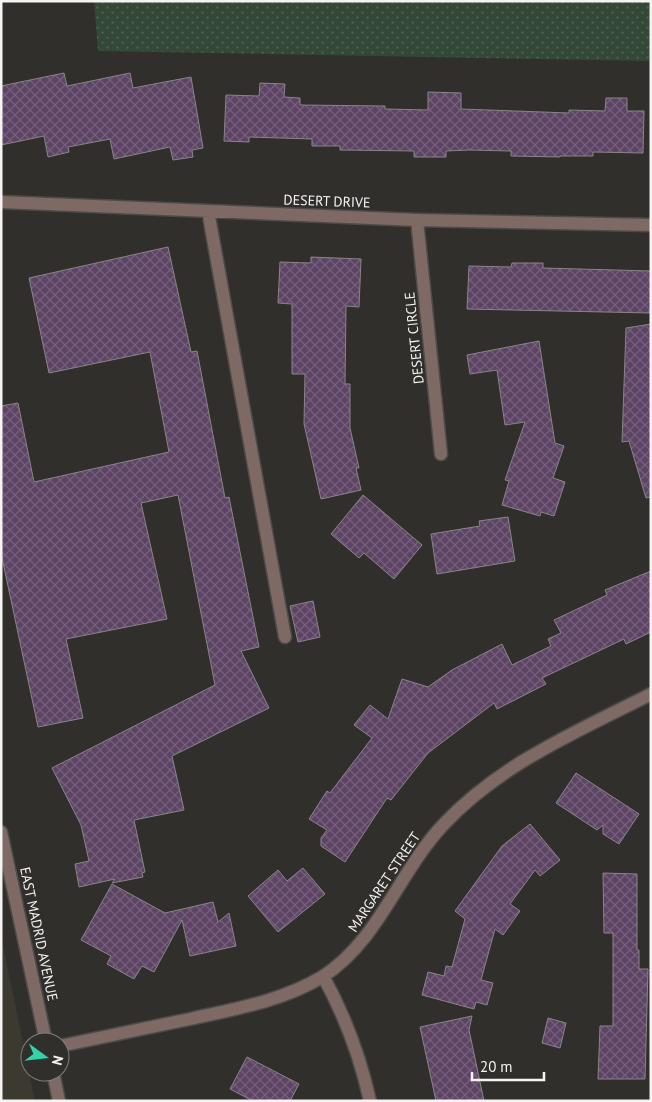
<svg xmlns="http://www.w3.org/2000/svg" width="652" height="1102" viewBox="0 0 652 1102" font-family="'PT Sans',sans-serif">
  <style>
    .built { fill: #3c3931 }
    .grass { fill: url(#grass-dots) }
    .building { fill: url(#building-cross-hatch); stroke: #888688 }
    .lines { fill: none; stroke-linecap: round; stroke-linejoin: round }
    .minor-casing { stroke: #4c4b48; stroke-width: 15 }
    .minor { stroke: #7e6964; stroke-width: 12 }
    .labels { text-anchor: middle; stroke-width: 4; stroke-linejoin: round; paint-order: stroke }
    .street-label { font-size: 14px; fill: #f5f4f3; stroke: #302f2c }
  </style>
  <defs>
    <pattern id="grass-dots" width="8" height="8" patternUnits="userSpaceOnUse" patternTransform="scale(1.25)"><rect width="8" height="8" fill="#334837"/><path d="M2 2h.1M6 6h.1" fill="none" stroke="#516354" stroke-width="1.8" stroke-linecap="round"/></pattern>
    <pattern id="building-cross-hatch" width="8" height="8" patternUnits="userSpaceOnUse" patternTransform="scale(1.25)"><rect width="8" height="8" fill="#5d4364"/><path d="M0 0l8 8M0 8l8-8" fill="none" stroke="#755f7b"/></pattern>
  </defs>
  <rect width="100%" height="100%" fill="#302f2c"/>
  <path class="built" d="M1,936L35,1101H1Z"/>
  <path class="grass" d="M94,1H651V61L98,51Z"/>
  <path class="building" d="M64,73L67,86L130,73L133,88L191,77L203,148L192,150L193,157L173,160L170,147L114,159L110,139L68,147L69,152L48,157L44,136L1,145V86Z
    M260,83L285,84L284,97L300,98V105L385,106V109L428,110V92L461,93V109L569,113V110L605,111L606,98H627V111H644L643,153L593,152V156H560V157L511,156V151L469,150L446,151V157H414V151L340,150V146H312V139L249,137V142L224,141L226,95L259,96Z
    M168,247L191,352L197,351L225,498L229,497L259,647L241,651L269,708L172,756L184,810L134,820L145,872L142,873L143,877L112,883L115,879L79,887L75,864L89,861L81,825L52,768L215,685L178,495L141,503L167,619L66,639L83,718L38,727L1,553V406L18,403L34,482L169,452L150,352L49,373L29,278Z
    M311,257L361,259L359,307L346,306L345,384H350V428L359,468H356L361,490L321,499L304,424L305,374H292V304L278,303L280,262L311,263Z
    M512,263H543V268L651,271V313L467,309L469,266L511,267Z
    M651,324V497L646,498L629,441L622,442L626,328Z
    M539,341L555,443L564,446L553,478L565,482L554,516L541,512L540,516L502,505L509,481L505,480L525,422L505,425L497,370L470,374L467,355Z
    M363,495L422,545L394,579L364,553L359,558L331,534Z
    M508,517L515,561L437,574L431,534L480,526L479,521Z
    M651,571V632L626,644L624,639L542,678L546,684L497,709L494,703L428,753L391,800L387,798L345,862L321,846V838L327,830L309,819L327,791L330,793L372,738L354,725L370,705L388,719L402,679L428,687L452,670L502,644L512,665L551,646L548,639L561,633L554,620L607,595L605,590Z
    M313,601L320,637L298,642L290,606Z
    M576,773L639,814L619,844L603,834V825L597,830L556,803Z
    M530,824L560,860L540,876L535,870L510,904L520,911L503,935L495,929L481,980L493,983L487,1005L476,1002L474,1009L422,995L428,972L444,976L446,966L452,967L465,919L455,911L502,846Z
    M303,868L325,894L278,932L248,896L278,870L287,881Z
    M603,873L637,874V950H639V969H648L645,1079H598L600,1026H613V933H604Z
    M112,884L165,913L213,902L218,922L229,913L236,946L190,956L182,920L154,972L142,966L134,979L107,964L111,956L81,940Z
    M472,1016L469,1030L484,1101H436L420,1027Z
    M548,1018L566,1023L560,1048L542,1043Z
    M247,1057L299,1084L290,1101H253L230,1089Z"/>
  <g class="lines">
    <defs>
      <path id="minor" d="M1,202L417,220L651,225
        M208,211L285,637
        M417,220L441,454
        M1,832L46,1042
        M323,976C345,1016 360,1056 370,1101
        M60,1046C103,1037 146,1028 190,1019C235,1009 282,1001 322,977C379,941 399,871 444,824C500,764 578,731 651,694
        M53,1072L59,1101"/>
    </defs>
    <use href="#minor" class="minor-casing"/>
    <use href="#minor" class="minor"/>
  </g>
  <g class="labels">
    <g class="street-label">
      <text transform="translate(327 201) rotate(2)" y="5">DESERT DRIVE</text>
      <text transform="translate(414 338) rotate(-96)" y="5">DESERT CIRCLE</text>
      <text transform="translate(384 882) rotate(-56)" y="5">MARGARET STREET</text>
      <text transform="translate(39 934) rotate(78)" y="5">EAST MADRID AVENUE</text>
    </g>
  </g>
  <rect width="652" height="1102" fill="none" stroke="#f5f4f3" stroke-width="5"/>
  <g transform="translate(45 1057) rotate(105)"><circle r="24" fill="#302f2c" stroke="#7f7e7c"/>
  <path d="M0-4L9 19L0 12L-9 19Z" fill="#31d4a9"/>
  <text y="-8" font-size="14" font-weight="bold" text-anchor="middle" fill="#f5f4f3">N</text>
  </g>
  <path d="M472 1072v8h72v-8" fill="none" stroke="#f5f4f3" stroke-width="2.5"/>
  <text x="480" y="1072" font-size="15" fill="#f5f4f3" stroke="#302f2c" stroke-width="4" paint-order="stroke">20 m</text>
</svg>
